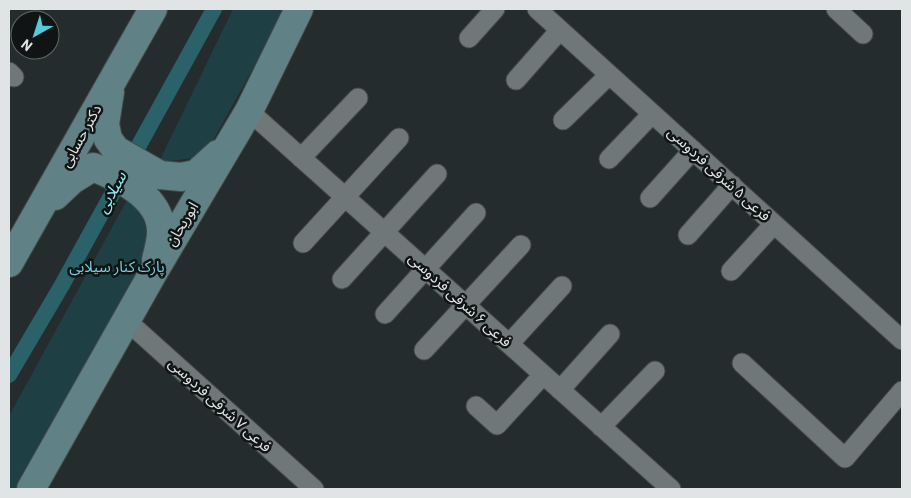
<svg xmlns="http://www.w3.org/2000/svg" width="911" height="498" viewBox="0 0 911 498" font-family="Barlow,'Noto Sans Arabic',sans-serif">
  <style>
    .green { fill: #1e4045 }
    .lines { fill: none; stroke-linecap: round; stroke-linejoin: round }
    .canal { stroke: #2b6168; stroke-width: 16 }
    .street-casing { stroke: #454a4b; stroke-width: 21 }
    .secondary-casing { stroke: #454a4b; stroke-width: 30 }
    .street { stroke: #707778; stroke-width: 19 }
    .secondary { stroke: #608186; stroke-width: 28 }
    .labels { text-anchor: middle; stroke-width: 5; stroke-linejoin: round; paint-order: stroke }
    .street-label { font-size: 15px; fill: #e0e4e5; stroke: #111414 }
    .park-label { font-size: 15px; fill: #75cfdc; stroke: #111414 }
    .water-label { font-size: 16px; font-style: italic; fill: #91ebf8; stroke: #111414 }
  </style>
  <rect width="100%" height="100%" fill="#252c2d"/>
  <path class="green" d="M233,9H286L211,144L195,158L159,162Z
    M127,200L139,204L147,232L142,271L17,489H9V416Z"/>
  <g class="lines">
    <path class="canal" d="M9,375L62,285L214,9"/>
    <defs>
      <path id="street" d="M537,9L902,340
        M836,9L863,34
        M469,38L495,9
        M9,72L14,77
        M516,80L560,30
        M249,111L671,489
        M563,120L609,75
        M301,158L358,98
        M609,159L652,114
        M650,198L693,150
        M688,235L732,185
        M303,243L399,138
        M731,271L774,224
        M342,279L437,174
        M385,314L476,213
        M126,320L314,489
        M509,344L562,286
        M424,350L521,245
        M742,363L845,458L902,391
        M560,390L610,334
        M476,406L497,425L543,375
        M601,427L655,371"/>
      <path id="secondary" d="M110,92L105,124L108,139L116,150L160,175L181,177L196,174L218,154
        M55,196L72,180L93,167C120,178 159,196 161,229C162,239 158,250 156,260
        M9,263L153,9
        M31,489L153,273L249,111L299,9"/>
    </defs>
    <use href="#street" class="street-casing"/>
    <use href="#secondary" class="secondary-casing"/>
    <use href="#street" class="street"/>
    <use href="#secondary" class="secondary"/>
  </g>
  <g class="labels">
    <g class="street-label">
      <text transform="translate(81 136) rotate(-61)" y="5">دکتر حسابی</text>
      <text transform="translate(719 174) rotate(42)" y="5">فرعی ۵ شرقی فردوسی</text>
      <text transform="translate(182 224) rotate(-59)" y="5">ابوریحان</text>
      <text transform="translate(460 300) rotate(42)" y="5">فرعی ۶ شرقی فردوسی</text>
      <text transform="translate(220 405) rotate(42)" y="5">فرعی ۷ شرقی فردوسی</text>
    </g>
    <g class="park-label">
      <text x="117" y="272">پارک کنار سیلابی</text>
    </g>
    <g class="water-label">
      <text transform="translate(111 192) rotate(-61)" y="6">سیلابی</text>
    </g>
  </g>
  <rect width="911" height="498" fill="none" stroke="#e0e4e5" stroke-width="20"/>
  <g transform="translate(35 35) rotate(219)"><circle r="24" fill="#111414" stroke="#646768"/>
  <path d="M0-4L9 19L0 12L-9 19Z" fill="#53cbda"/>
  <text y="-8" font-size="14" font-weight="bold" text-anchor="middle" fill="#e0e4e5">N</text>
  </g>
</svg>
